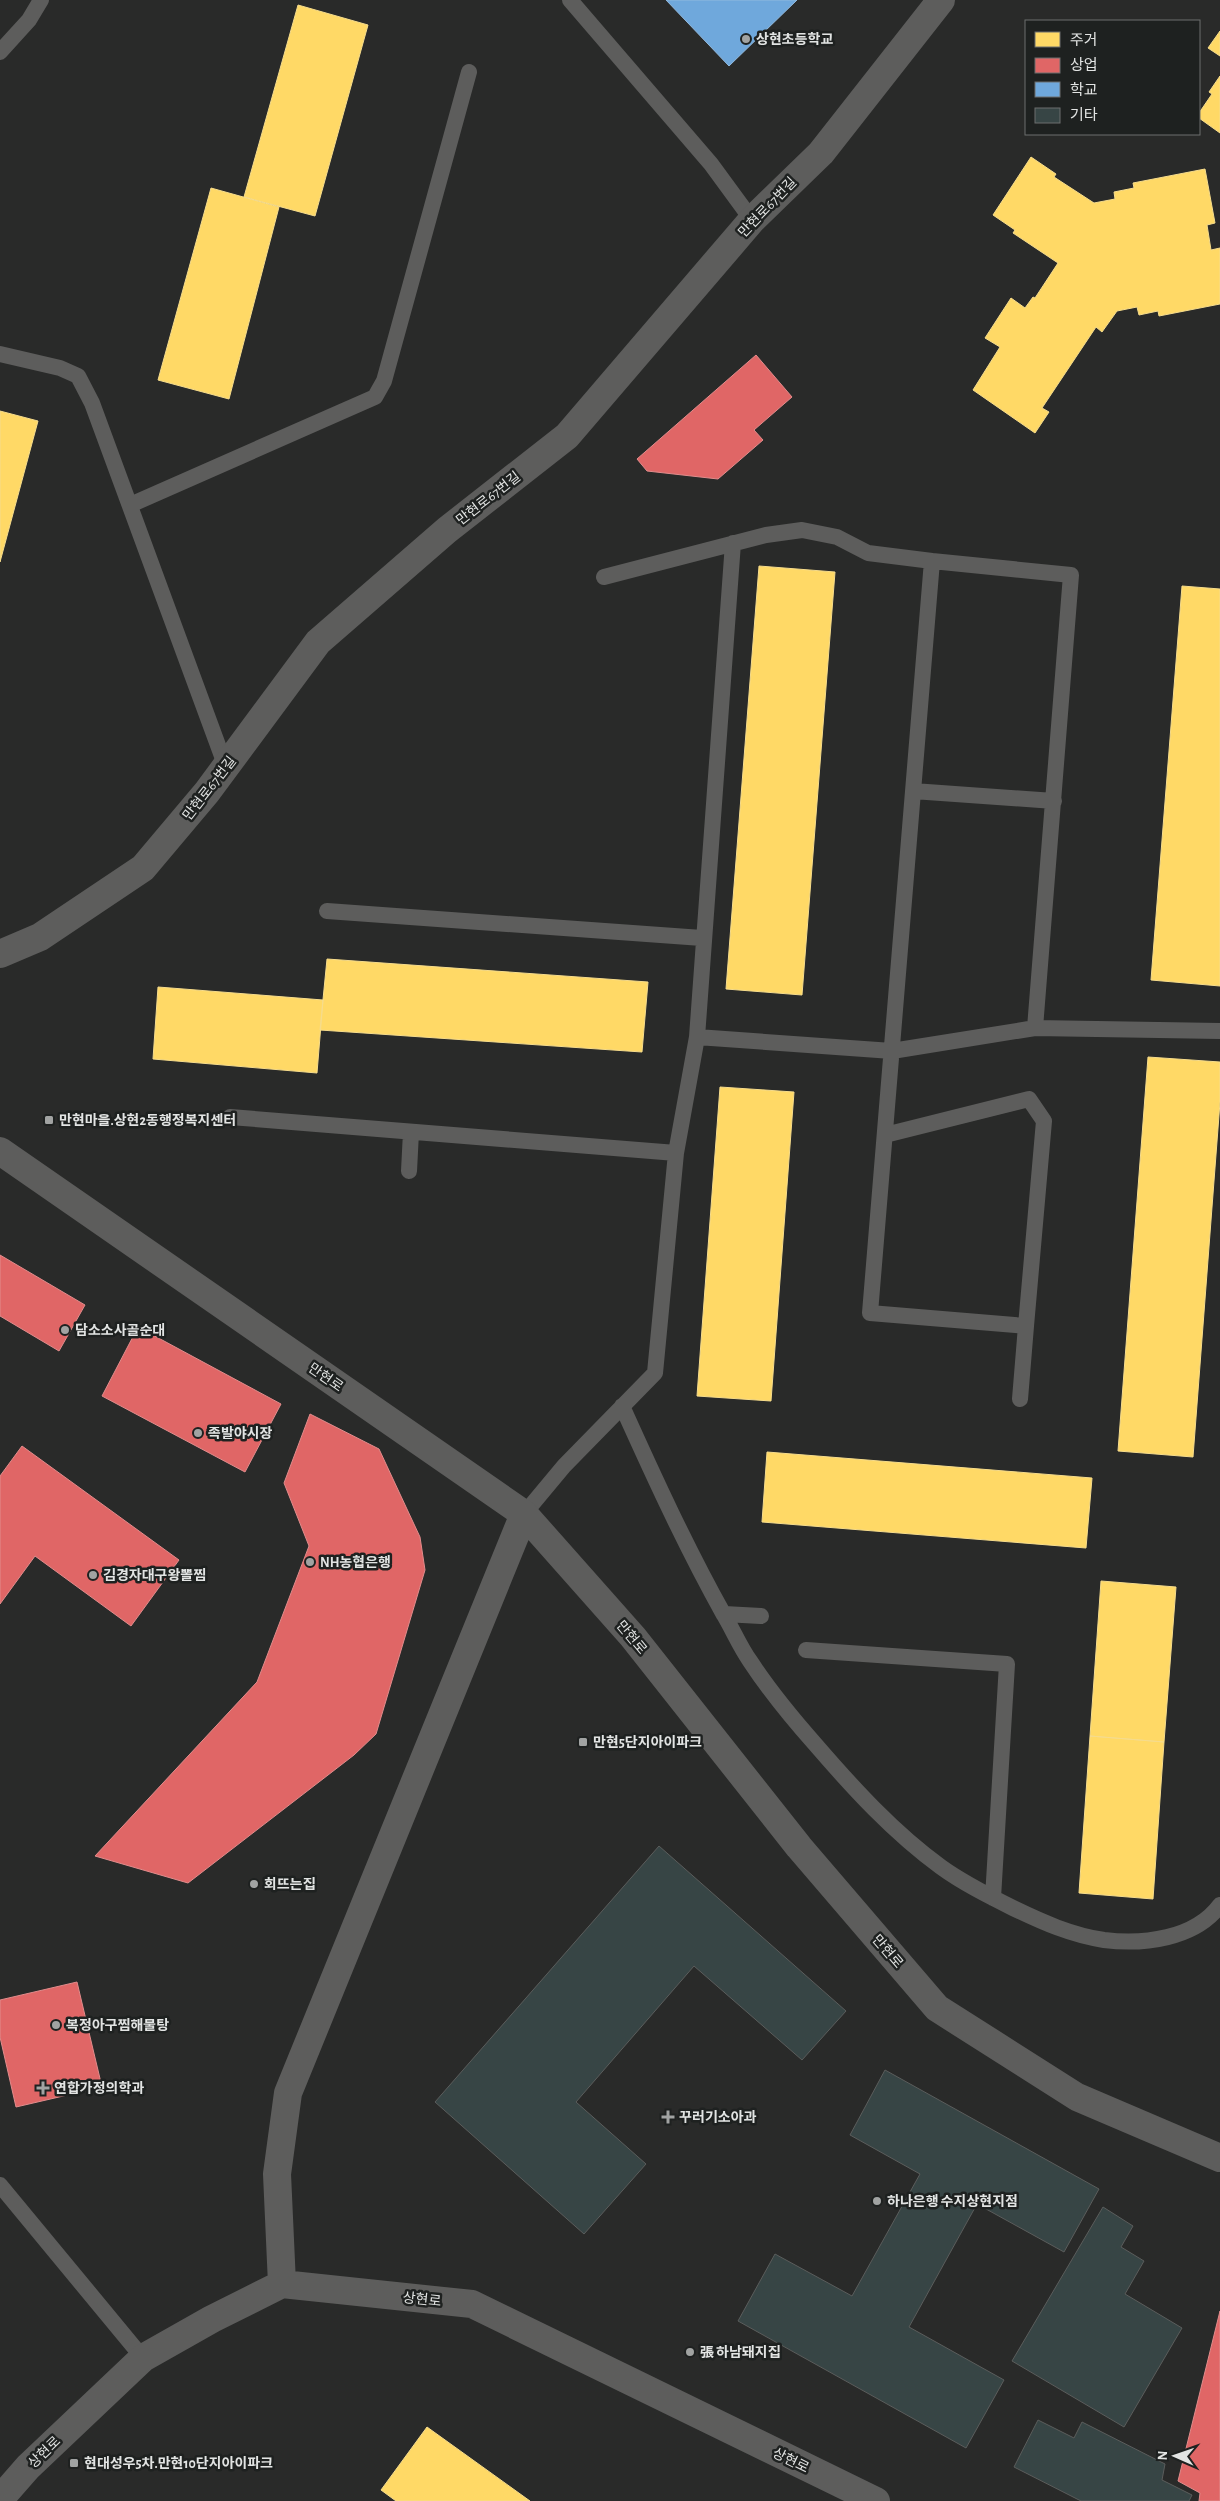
<svg xmlns="http://www.w3.org/2000/svg" width="1220" height="2501" viewBox="0 0 1220 2501" font-family="'Alegreya Sans','Noto Sans KR',sans-serif">
  <style>
    .homes { fill: #ffd966; stroke: #f6dc8c }
    .shops { fill: #e06666; stroke: #e18c8c }
    .schools { fill: #6fa8dc; stroke: #92bade }
    .building { fill: #374545; stroke: #5b5d5c }
    .lines { fill: none; stroke-linecap: round; stroke-linejoin: round }
    .service { stroke: #5d5d5c; stroke-width: 16 }
    .minor { stroke: #5d5d5c; stroke-width: 28 }
    .tertiary { stroke: #5d5d5c; stroke-width: 28 }
    .poi-dot { fill: #a1a3a2; stroke: #1e2120; stroke-width: 2 }
    .labels { text-anchor: middle; stroke-width: 5; stroke-linejoin: round; paint-order: stroke }
    .poi-label { font-size: 14px; font-weight: bold; fill: #e2e4e3; stroke: #1e2120; text-anchor: start }
    .street-label { font-size: 14px; fill: #e2e4e3; stroke: #1e2120 }
  </style>
  <rect width="100%" height="100%" fill="#292a29"/>
  <path class="homes" d="M298,5L368,25L315,216L244,197Z
    M1220,31V56L1208,48Z
    M1220,76V133L1199,118V113L1212,94L1209,92Z
    M1031,157L1056,174L1054,177L1094,203L1115,199L1114,192L1134,188L1133,183L1205,169L1215,223L1207,225L1211,250L1220,248V304L1159,316L1158,311L1139,315L1137,307L1117,311L1102,332L1096,327L1042,408L1049,412L1035,433L973,390L1000,347L985,338L1011,298L1025,308L1033,297L1035,298L1058,263L1013,233L1015,230L993,215Z
    M211,188L279,207L229,399L158,380Z
    M0,411L38,421L0,562Z
    M759,566L835,572L802,995L726,989Z
    M1182,586L1220,589V986L1151,980Z
    M327,959L648,982L642,1052L320,1030Z
    M158,987L323,1000L317,1073L153,1059Z
    M1148,1057L1220,1062V1102L1193,1457L1118,1451Z
    M720,1087L794,1092L771,1401L697,1396Z
    M767,1452L1092,1478L1086,1548L762,1522Z
    M1101,1581L1176,1587L1164,1742L1090,1736Z
    M1090,1736L1164,1742L1153,1899L1079,1893Z
    M427,2427L530,2501H396L381,2490Z"/>
  <path class="shops" d="M756,355L792,397L754,430L763,440L718,479L647,471L637,459Z
    M0,1255L85,1305L59,1351L0,1316Z
    M138,1327L281,1404L245,1472L102,1396Z
    M310,1414L379,1449L420,1537L425,1570L376,1734L354,1755L188,1883L95,1856L257,1682L309,1546L284,1483Z
    M22,1446L179,1560L131,1626L35,1556L0,1604V1476Z
    M77,1982L102,2087L16,2107L0,2037V2000Z
    M1220,2311V2501H1199L1200,2493L1178,2481Z"/>
  <path class="schools" d="M666,0H797L729,66Z"/>
  <path class="building" d="M659,1846L846,2011L802,2060L694,1966L576,2102L646,2164L584,2234L435,2102Z
    M885,2070L1099,2189L1064,2252L977,2204L909,2327L1004,2380L966,2448L738,2321L775,2254L852,2296L920,2174L850,2135Z
    M1103,2207L1133,2226L1121,2247L1144,2261L1125,2294L1182,2328L1124,2427L1012,2361Z
    M1038,2420L1074,2438L1082,2422L1165,2464L1162,2480L1192,2495L1189,2501H1081L1014,2467Z"/>
  <g class="lines">
    <path class="service" d="M570,0L711,164L752,220
      M0,52L29,20L41,0
      M0,354L60,368L78,376L92,403L226,767
      M130,505L375,397L384,381L469,72
      M604,577L766,535L802,530L837,537L868,553L932,561
      M913,791L1054,801
      M327,911L702,938
      M697,1037L733,543
      M230,1117L676,1153
      M885,1135L1029,1099L1044,1121L1026,1326L870,1313L932,561L1071,575L1035,1028
      M409,1171L411,1132
      M1020,1399L1026,1326
      M622,1406C654,1477 686,1547 724,1615C733,1630 740,1647 750,1661C769,1690 792,1718 815,1744C853,1788 893,1832 941,1867C963,1883 989,1896 1013,1908C1042,1922 1071,1935 1104,1940C1143,1945 1195,1939 1220,1905
      M524,1514L564,1466L655,1373L676,1153L697,1037L892,1051L1035,1028L1220,1031
      M724,1614L761,1616
      M806,1650L1007,1664L993,1898
      M0,2185L143,2358"/>
    <path class="minor" d="M0,954L40,937L143,868L207,792L318,642L447,530L567,436L752,220L821,153L941,0"/>
    <path class="tertiary" d="M0,1151L524,1514L633,1637L799,1847L937,2008L1077,2097L1220,2158
      M282,2284L277,2174L288,2093L524,1514
      M0,2499L28,2467L143,2358L212,2319L282,2284L472,2304L876,2501"/>
  </g>
  <g class="poi-dot">
    <circle cx="746" cy="39" r="5"/>
    <rect x="44" y="1115" width="10" height="10" rx="2.5"/>
    <circle cx="65" cy="1330" r="5"/>
    <circle cx="198" cy="1433" r="5"/>
    <circle cx="310" cy="1562" r="5"/>
    <circle cx="93" cy="1575" r="5"/>
    <rect x="578" y="1737" width="10" height="10" rx="2.5"/>
    <circle cx="254" cy="1884" r="5"/>
    <circle cx="56" cy="2025" r="5"/>
    <path d="M40.5 2080.5h5v5h5v5h-5v5h-5v-5h-5v-5h5z"/>
    <path d="M665.5 2109.5h5v5h5v5h-5v5h-5v-5h-5v-5h5z"/>
    <circle cx="877" cy="2201" r="5"/>
    <circle cx="690" cy="2352" r="5"/>
    <rect x="69" y="2458" width="10" height="10" rx="2.5"/>
  </g>
  <g class="labels">
    <g class="poi-label">
      <text x="756" y="44">상현초등학교</text>
      <text x="59" y="1125">만현마을.상현2동행정복지센터</text>
      <text x="75" y="1335">담소소사골순대</text>
      <text x="208" y="1438">족발야시장</text>
      <text x="320" y="1567">NH농협은행</text>
      <text x="103" y="1580">김경자대구왕뽈찜</text>
      <text x="593" y="1747">만현5단지아이파크</text>
      <text x="264" y="1889">회뜨는집</text>
      <text x="66" y="2030">복정아구찜해물탕</text>
      <text x="54" y="2093">연합가정의학과</text>
      <text x="679" y="2122">꾸러기소아과</text>
      <text x="887" y="2206">하나은행 수지상현지점</text>
      <text x="700" y="2357">張 하남돼지집</text>
      <text x="84" y="2468">현대성우5차.만현10단지아이파크</text>
    </g>
    <g class="street-label">
      <text transform="translate(767 207) rotate(-46)" y="5">만현로67번길</text>
      <text transform="translate(488 498) rotate(-38)" y="5">만현로67번길</text>
      <text transform="translate(209 788) rotate(-52)" y="5">만현로67번길</text>
      <text transform="translate(326 1377) rotate(35)" y="5">만현로</text>
      <text transform="translate(632 1637) rotate(50)" y="5">만현로</text>
      <text transform="translate(888 1951) rotate(49)" y="5">만현로</text>
      <text transform="translate(422 2299) rotate(6)" y="5">상현로</text>
      <text transform="translate(44 2452) rotate(-44)" y="5">상현로</text>
      <text transform="translate(791 2460) rotate(26)" y="5">상현로</text>
    </g>
  </g>
  <rect x="1025" y="20" width="175" height="115" fill="#1e2120" stroke="#6c6f6e"/>
  <rect x="1035" y="32" width="25" height="15" fill="#ffd966" stroke="#6c6f6e"/>
  <text x="1070" y="45" font-size="15" fill="#e2e4e3">주거</text>
  <rect x="1035" y="58" width="25" height="15" fill="#e06666" stroke="#6c6f6e"/>
  <text x="1070" y="70" font-size="15" fill="#e2e4e3">상업</text>
  <rect x="1035" y="82" width="25" height="15" fill="#6fa8dc" stroke="#6c6f6e"/>
  <text x="1070" y="95" font-size="15" fill="#e2e4e3">학교</text>
  <rect x="1035" y="108" width="25" height="15" fill="#374545" stroke="#6c6f6e"/>
  <text x="1070" y="120" font-size="15" fill="#e2e4e3">기타</text>
  <g transform="translate(1175 2456) rotate(272)" stroke="#1e2120" stroke-width="4" paint-order="stroke">
  <path d="M0-4L9 19L0 12L-9 19Z" fill="#e2e4e3"/>
  <text y="-8" font-size="14" font-weight="bold" text-anchor="middle" fill="#e2e4e3">N</text>
  </g>
</svg>
